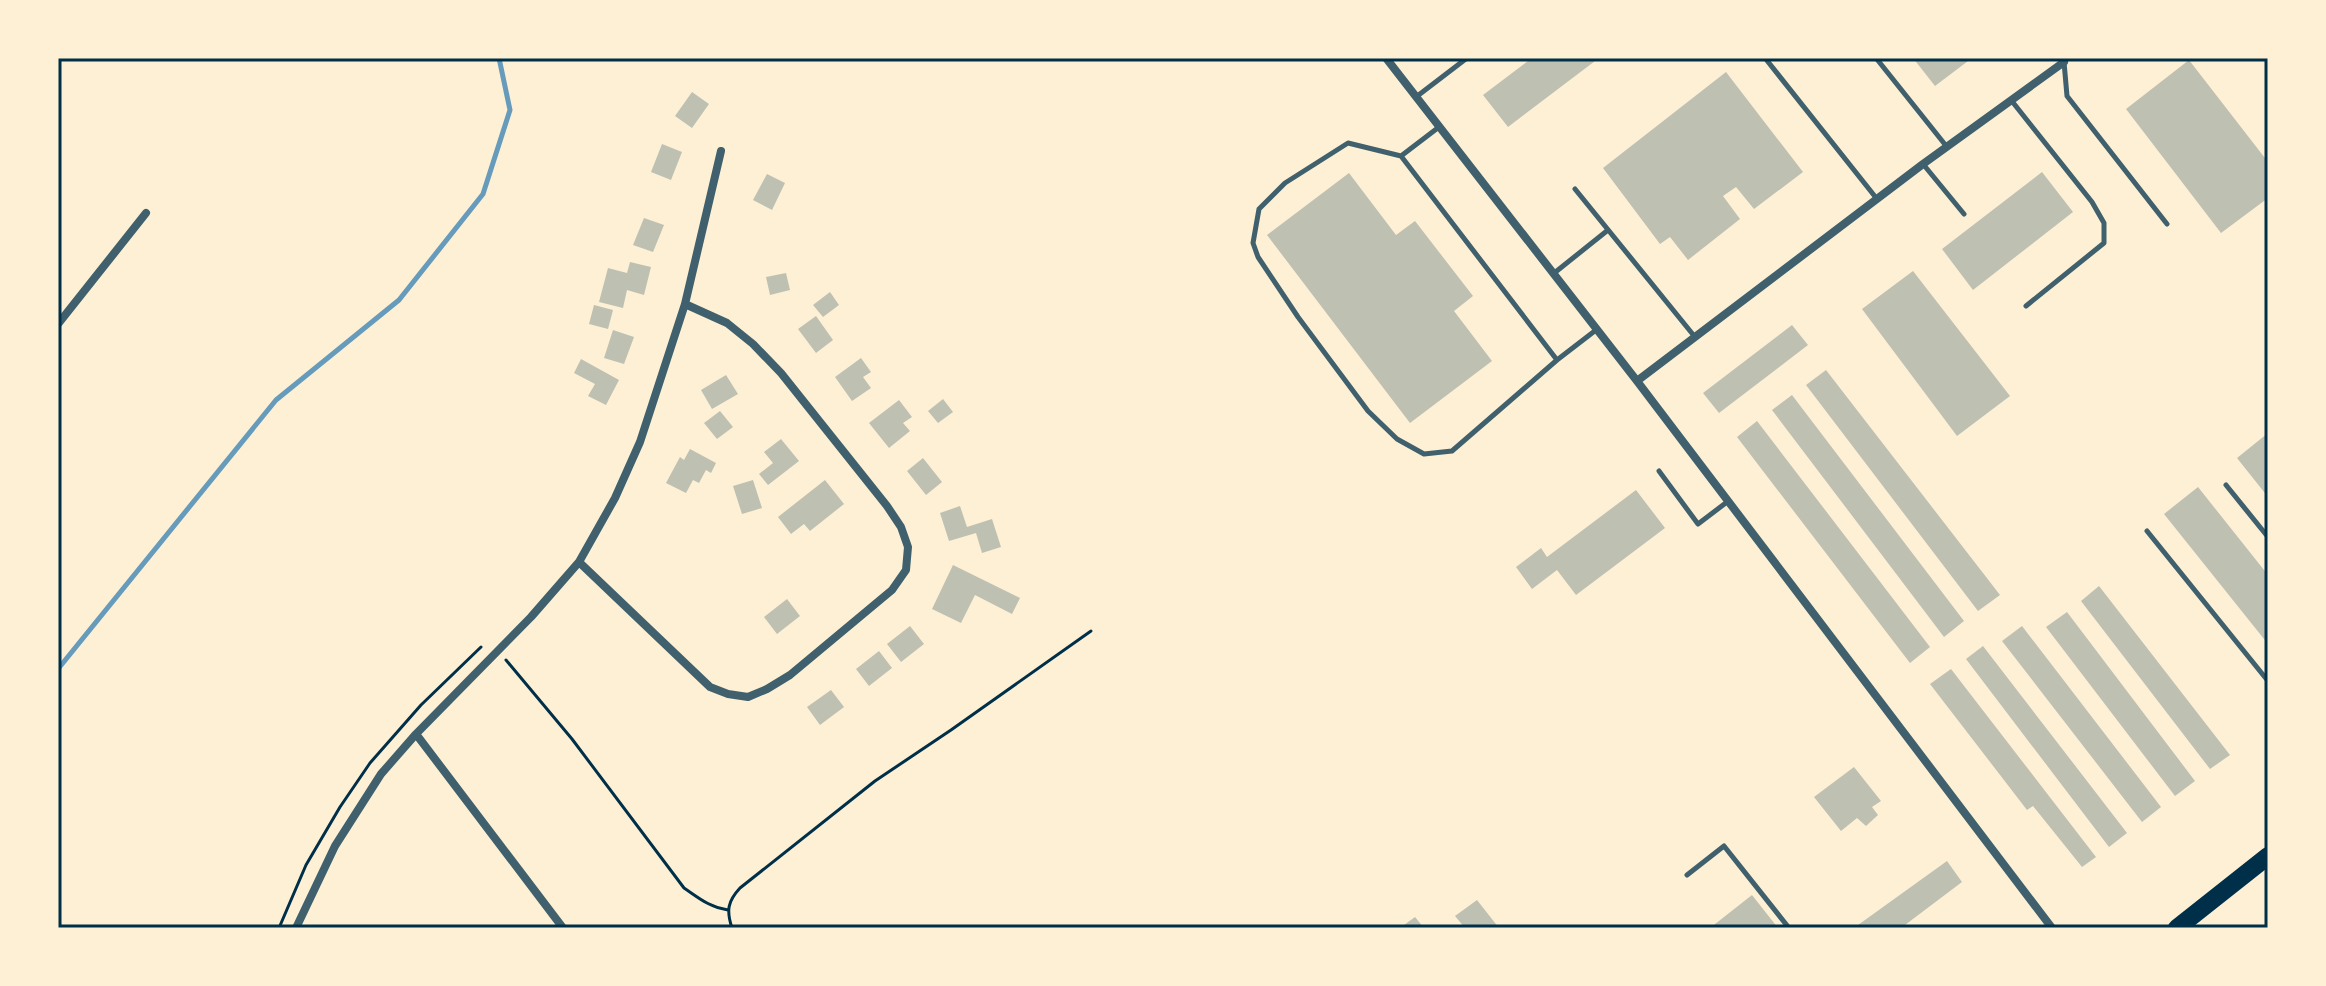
<svg xmlns="http://www.w3.org/2000/svg" width="2326" height="986" viewBox="0 0 2326 986" font-family="'PT Sans Narrow',sans-serif">
  <style>
    .lines { fill: none; stroke-linecap: round; stroke-linejoin: round }
    .stream { stroke: #669bbc; stroke-width: 5 }
    .building { fill: #bec0b2 }
    .path { stroke: #003049; stroke-width: 3 }
    .service { stroke: #3f606c; stroke-width: 5 }
    .minor { stroke: #3f606c; stroke-width: 8 }
    .trunk { stroke: #003049; stroke-width: 18 }
    .neatline { fill: none; stroke: #003049; stroke-width: 3 }
  </style>
  <rect width="100%" height="100%" fill="#fdf0d5"/>
  <g class="lines">
    <path class="stream" d="M58,669L276,400L399,300L483,194L510,110L499,58"/>
  </g>
  <path class="building" d="M1532,58H1599L1508,127L1483,95Z
    M1913,58H1972L1935,86Z
    M2189,60L2268,162V198L2221,233L2126,109Z
    M1726,72L1803,172L1754,209L1736,187L1723,196L1740,219L1688,260L1670,237L1660,244L1603,168Z
    M692,92L709,104L692,128L675,116Z
    M662,144L682,152L671,180L651,172Z
    M2042,172L2073,212L1973,290L1942,249Z
    M1349,173L1396,235L1415,221L1473,296L1454,311L1492,361L1410,423L1267,235Z
    M767,174L785,183L772,210L753,200Z
    M644,218L664,225L653,252L633,245Z
    M630,262L651,267L644,295L627,290L623,308L599,302L608,268L627,273Z
    M1913,271L2010,396L1957,436L1862,309Z
    M786,273L790,290L770,295L766,277Z
    M830,292L839,305L823,317L813,305Z
    M594,305L613,310L608,329L589,324Z
    M816,316L833,340L816,353L798,329Z
    M1792,325L1808,345L1719,413L1703,393Z
    M613,330L634,337L624,364L604,358Z
    M861,358L871,372L863,377L871,388L852,401L835,377Z
    M581,359L619,380L606,405L588,396L595,384L574,373Z
    M1826,370L2000,595L1978,611L1806,385Z
    M726,375L738,394L712,409L701,390Z
    M1792,395L1964,621L1944,637L1772,410Z
    M943,399L953,412L938,423L928,411Z
    M899,400L912,417L903,423L910,431L889,448L869,423Z
    M720,411L733,427L717,439L704,423Z
    M1757,421L1930,647L1910,663L1737,437Z
    M2268,433V497L2237,458Z
    M781,439L799,461L768,485L759,474L773,463L764,452Z
    M690,449L716,463L711,473L706,470L699,483L693,480L686,493L666,483L680,457L684,460Z
    M923,458L942,482L926,495L907,471Z
    M753,480L762,508L742,514L733,486Z
    M825,480L844,504L810,531L804,524L791,534L778,517Z
    M2198,487L2268,575V644L2164,514Z
    M1636,490L1665,528L1576,595L1557,570L1532,589L1516,567L1541,548L1547,557Z
    M960,506L967,527L992,519L1001,547L982,553L976,533L949,541L940,513Z
    M953,565L1020,598L1012,614L975,595L961,623L932,609Z
    M2099,586L2230,755L2210,769L2081,601Z
    M787,599L800,616L777,634L764,617Z
    M2067,612L2195,781L2175,796L2046,627Z
    M910,626L924,644L901,662L887,644Z
    M2022,626L2161,807L2142,822L2002,641Z
    M1983,646L2127,833L2109,847L1966,659Z
    M879,651L892,668L869,686L856,669Z
    M1951,669L2096,857L2082,867L2033,806L2027,810L1930,684Z
    M831,690L844,707L820,725L807,707Z
    M1854,767L1881,801L1872,807L1878,815L1866,826L1857,818L1841,831L1814,797Z
    M1947,861L1962,882L1901,928H1860L1858,925Z
    M1752,895L1778,928H1710Z
    M1477,900L1499,928H1465L1455,916Z
    M1415,917L1424,928H1400Z"/>
  <g class="lines">
    <path class="path" d="M506,660L572,739L684,888C699,898 709,907 728,910
      M279,928L306,865L340,807L370,763L421,705L481,647
      M732,928C726,910 728,901 740,888L875,781L951,730L1091,631"/>
    <path class="service" d="M1765,58L1877,199
      M1876,58L1947,147
      M2061,58L2064,62L2067,96L2167,224
      M1416,97L1467,58
      M2011,100L2092,202L2104,223V243L2026,306
      M1401,156L1439,127
      M1923,164L1964,214
      M1575,189L1695,337
      M1553,274L1608,230
      M1557,360L1401,156L1348,143L1285,183L1259,209L1253,243L1258,257L1298,317L1368,411L1397,439L1424,454L1452,451L1557,360L1596,330
      M1659,471L1698,524L1727,502
      M2226,485L2268,537
      M2147,531L2268,681
      M1687,875L1724,846L1789,928"/>
    <path class="minor" d="M1386,58L1637,381L2052,928
      M58,324L146,213
      M1637,381L1923,164L2064,62
      M579,562L710,687L728,694L748,697L767,689L790,675L892,590L906,570L908,547L901,527L887,506L781,373L753,344L727,323L685,304
      M416,734L563,928
      M296,928L335,846L381,774L416,734L531,617L579,562L615,498L640,442L685,304L721,151"/>
    <path class="trunk" d="M2177,928L2268,856"/>
  </g>
  <rect width="2326" height="986" fill="none" stroke="#fdf0d5" stroke-width="120"/>
  <rect x="60" y="60" width="2206" height="866" class="neatline"/>
</svg>
